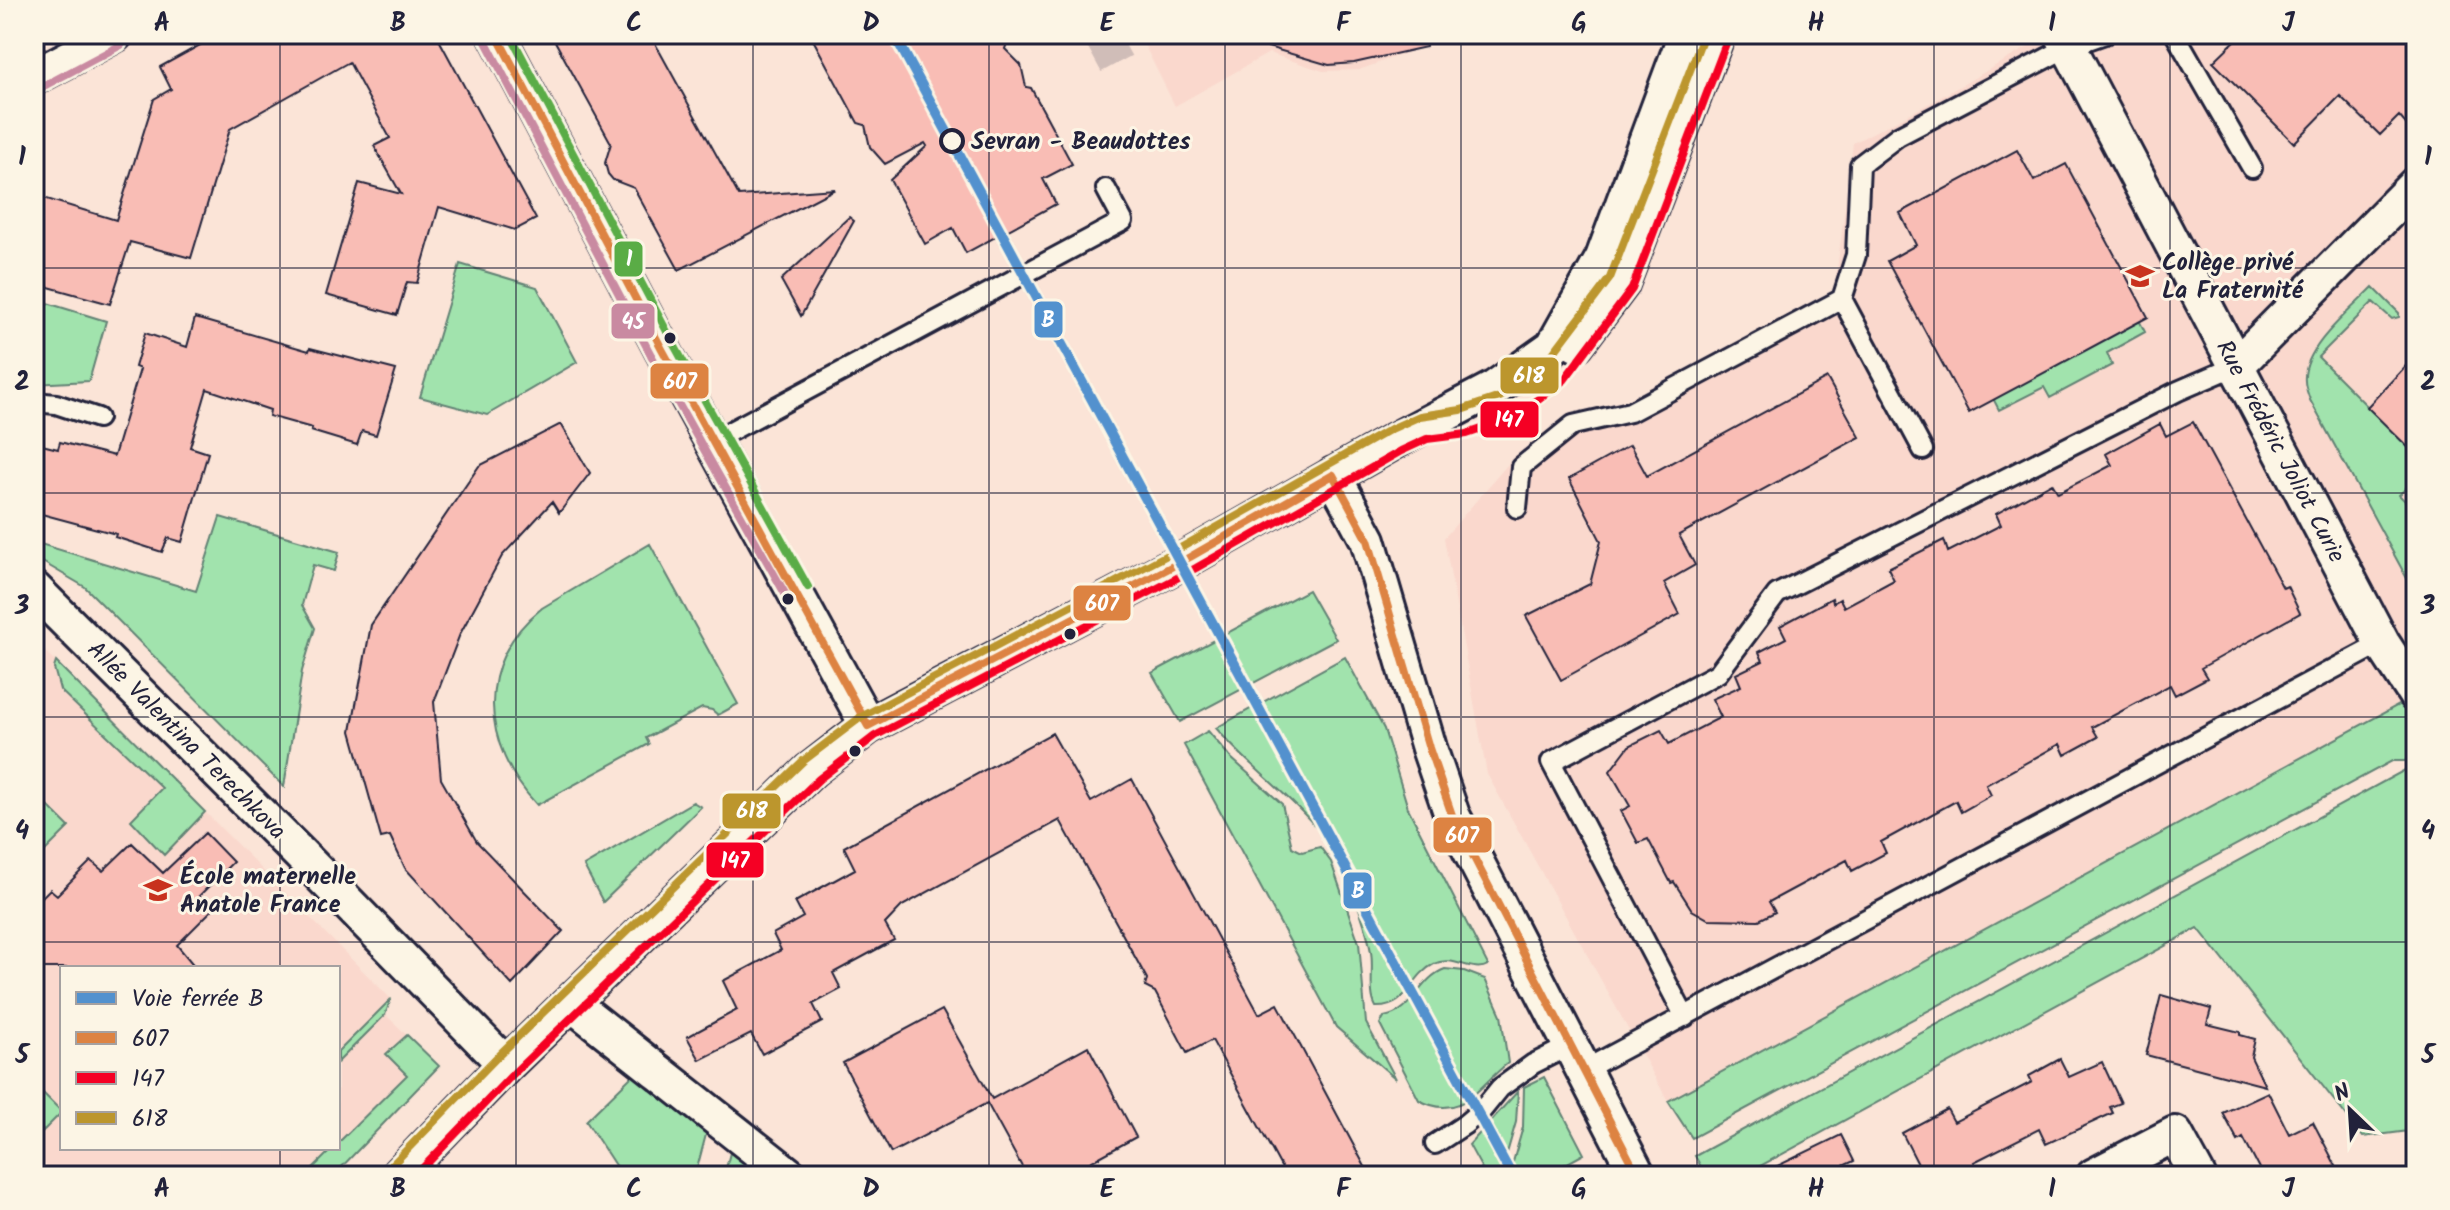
<svg xmlns="http://www.w3.org/2000/svg" width="2450" height="1210" viewBox="0 0 2450 1210" font-family="Kalam,sans-serif">
  <style>
    .built { fill: #fad8cd; fill-rule: evenodd }
    .green { fill: #a1e3ad; stroke: #628274; stroke-width: 2 }
    .building { fill: #f9bdb5; stroke: #22223b; stroke-width: 2 }
    .lines { fill: none; stroke-linecap: round; stroke-linejoin: round }
    .street-tunnel { stroke: #d0bdb8; stroke-width: 34; stroke-dasharray: 34 17; stroke-linecap: butt }
    .lane-casing { stroke: #22223b; stroke-width: 24 }
    .street-casing { stroke: #22223b; stroke-width: 40 }
    .lane { stroke: #fcf5e5; stroke-width: 18 }
    .street { stroke: #fcf5e5; stroke-width: 34 }
    .bus-1-casing { stroke: #fcf5e5; stroke-width: 14 }
    .bus-2-casing { stroke: #fcf5e5; stroke-width: 14 }
    .bus-3-casing { stroke: #fcf5e5; stroke-width: 14 }
    .bus-4-casing { stroke: #fcf5e5; stroke-width: 14 }
    .bus-5-casing { stroke: #fcf5e5; stroke-width: 14 }
    .bus-1 { stroke: #dd8342; stroke-width: 8 }
    .bus-2 { stroke: #f50024; stroke-width: 8 }
    .bus-3 { stroke: #bc962d; stroke-width: 8 }
    .bus-4 { stroke: #c98aa1; stroke-width: 8 }
    .bus-5 { stroke: #5aac46; stroke-width: 8 }
    .rail-1-casing { stroke: #fcf5e5; stroke-width: 16 }
    .rail-1 { stroke: #5291ce; stroke-width: 10 }
    .grid { fill: none; stroke: #22223b; stroke-width: 2; stroke-opacity: 0.55 }
    .stop-dot { fill: #fcf5e5; stroke: #22223b; stroke-width: 4 }
    .bus-dot { fill: #22223b; stroke: #fcf5e5; stroke-width: 3 }
    .labels { text-anchor: middle; stroke-width: 6; stroke-linejoin: round; paint-order: stroke }
    .stop-label { font-size: 24px; font-weight: bold; fill: #22223b; stroke: #fcf5e5; text-anchor: start }
    .poi-label { font-size: 24px; font-weight: bold; fill: #22223b; stroke: #fcf5e5; text-anchor: start }
    .street-label { font-size: 24px; fill: #22223b; stroke: #fcf5e5 }
    .line-badge { stroke: #fcf5e5; stroke-width: 3 }
    .badge-label { font-size: 22px; text-anchor: middle; font-weight: bold; fill: #fff }
    .neatline { fill: none; stroke: #22223b; stroke-width: 3 }
    .grid-label { font-size: 26px; text-anchor: middle; font-weight: bold; fill: #22223b }
  </style>
  <rect width="100%" height="100%" fill="#fbe4d7"/>
  <filter id="ink" filterUnits="userSpaceOnUse"><feTurbulence type="fractalNoise" baseFrequency=".0125" numOctaves="2"/><feDisplacementMap in="SourceGraphic" scale="16" xChannelSelector="R" yChannelSelector="G"/><feConvolveMatrix kernelMatrix="1 2 1 2 8 2 1 2 1" color-interpolation-filters="sRGB"/></filter>
  <g filter="url(#ink)">
    <path class="built" d="M1139,34H1457L1359,70L1323,71L1269,53L1175,106Z
      M2036,34H2416V692L2400,704L1668,1101L1487,774L1444,538L1515,456L1584,412L1637,402L1834,294L1853,143L1934,101L2028,47Z
      M34,640L391,999L386,1015L439,1066L333,1176H56L34,1154ZM62,968H338V1148H62Z"/>
    <path class="green" d="M460,264L537,287L577,362L487,415L420,397Z
      M2373,287L2399,313V317L2392,319L2373,302L2318,357L2416,455V478L2399,495L2416,512V595L2310,400C2308,394 2305,387 2305,381C2302,348 2352,309 2373,287Z
      M34,299L106,321L89,381L34,384Z
      M2131,304L2145,332L2107,353L2112,365L2050,398L2044,387L1999,410L1983,379Z
      M220,517L339,552L334,571L313,565L302,605L315,628L302,671L284,787L85,587L34,557V542L196,591Z
      M650,544L738,704L718,715L712,710L702,708L646,738L649,744L537,805C481,746 474,662 542,608Z
      M1308,590L1336,639L1180,722L1152,673Z
      M1345,657L1384,729L1408,808L1488,965C1472,974 1453,954 1434,964C1409,977 1409,1008 1376,1007C1368,993 1374,969 1371,952C1366,924 1355,896 1343,870C1316,810 1257,777 1216,728Z
      M56,662L205,812L164,855L131,820L162,788L60,690L54,668Z
      M2400,704L2416,723V751L2405,761H2392L1692,1138L1668,1101Z
      M1208,731L1230,757L1282,804L1292,847L1302,852L1320,847L1331,862L1359,943L1366,1023L1396,1079L1336,1027L1184,745Z
      M2416,764V1130L2363,1137L2198,928L1742,1176H1706L1695,1156Z
      M34,792L69,827L34,862Z
      M693,802L701,807L603,902L584,866Z
      M1445,969L1464,971L1485,979L1501,1015L1508,1063C1479,1085 1462,1123 1419,1100L1380,1024L1384,1017C1414,1012 1418,979 1445,969Z
      M391,999L385,1015L338,1062V1052Z
      M407,1035L439,1066L333,1176H305L333,1148H338V1143L407,1075L386,1054Z
      M635,1073L708,1127L695,1176H622L586,1121Z
      M1544,1077L1584,1154L1544,1176H1509L1523,1127L1524,1087Z
      M34,1084L62,1112L34,1140Z
      M1518,1091L1516,1122L1501,1174L1486,1176L1469,1145Z
      M732,1145L772,1176H724Z"/>
    <path class="building" d="M220,34H436L536,219L515,230L439,207L417,283L407,282L397,315L326,295L359,183L401,194L374,146L390,138L349,62L230,129L191,258L130,242L110,304L34,283V195L116,220L154,99L171,89L160,67Z
      M551,34H650L739,196L835,189L679,270L634,188L613,180L608,174L605,163L611,143Z
      M810,34H1010L1005,49L1021,65L1026,87L1031,88L1072,164L1043,179L1056,204L966,253L953,228L925,244L890,180L927,146L925,143L885,164L870,147L865,125L858,123Z
      M1252,34H1425L1426,47L1354,63L1329,65L1251,42Z
      M2242,34H2416V136L2399,116L2380,135L2340,96L2294,143L2213,62Z
      M2017,150L2034,181L2066,164L2148,317L1969,413L1887,261L1916,245L1900,213Z
      M849,217L854,221L801,316L781,280Z
      M195,318L309,351L310,348L396,370L376,435L362,431L357,445L311,431L312,428L269,416L270,410L207,389L190,447L208,453L182,542L168,538L162,552L115,537L116,534L34,512V443L58,449L60,442L114,456L140,369L135,367L145,333L187,347Z
      M2416,355V455L2367,407Z
      M1827,378L1860,437L1679,535L1695,565L1664,583L1680,614L1561,680L1526,616L1590,584L1601,541L1569,479L1630,445L1647,476Z
      M2193,422L2283,588L2287,586L2300,613L2201,668L2207,678L2175,695L2170,685L2092,727L2098,737L2065,755L2060,744L1986,785L1991,795L1961,812L1956,801L1881,842L1886,853L1852,871L1847,860L1769,902L1775,912L1759,920L1708,919L1692,910L1674,882L1671,883L1648,839L1638,843L1621,811L1630,806L1610,771L1629,746L1661,730L1669,744L1721,717L1712,699L1741,686L1736,674L1763,661L1759,652L1786,638L1780,626L1832,598L1833,603L1840,599L1844,607L1894,580L1888,568L1944,540L1948,552L2001,525L1996,514L2052,483L2058,493L2112,465L2106,454L2160,424L2166,436Z
      M561,424L590,473L559,513L552,502L502,556L460,634L434,702L441,779L477,842L563,931L512,985L405,868L390,836L381,838L351,731L371,625L479,466Z
      M1052,733L1091,802L1132,779L1259,1014L1278,1004L1370,1176H1286L1212,1040L1187,1053L1155,992L1145,987L1147,979L1060,820L902,906L885,924L894,940L833,973L841,989L813,1004L822,1022L762,1054L751,1034L700,1060L687,1037L737,1010L723,981L781,950L773,934L803,917L795,902L855,869L844,847Z
      M205,833L233,862L199,896L212,910L177,945L196,968H34V905L50,889L57,895L91,861L103,871L132,843L163,873Z
      M2161,995L2211,1009L2207,1024L2240,1032V1035L2255,1039L2251,1057L2265,1086L2146,1055Z
      M942,1010L992,1099L1088,1046L1136,1137L1065,1176H1027L987,1103L891,1153L843,1063Z
      M2060,1059L2069,1077L2102,1062L2121,1103L2110,1107L2113,1113L2046,1144L2039,1129L1974,1162L1982,1176H1924L1902,1133L1947,1109L1954,1122L2032,1082L2029,1076Z
      M2268,1092L2289,1134L2313,1122L2336,1166L2318,1176H2263L2243,1138L2238,1141L2223,1113Z
      M1841,1135L1854,1161L1843,1166L1848,1176H1757Z"/>
    <g class="lines">
      <path class="street-tunnel" d="M1100,34L1123,76"/>
      <defs>
        <path id="lane" d="M2175,34L2252,168
          M34,402L56,404L98,418
          M714,440L1123,221L1106,189
          M1923,450L1842,299L1856,255L1860,165L1898,136L2068,47L2105,34
          M1517,508L1521,467L1573,425L1630,412L1842,299
          M1685,1017L1551,762L1718,673L1777,594L2178,391L2236,366
          M1584,1070L2382,643
          M1435,1144L1464,1125L1483,1109L1500,1088L1533,1064L1571,1045"/>
        <path id="street" d="M496,34L662,349L868,726
          M2062,34L2382,643L2416,695
          M34,77L115,34
          M1576,344L1621,284L1717,34
          M2236,366L2416,184
          M1333,475L1368,540L1429,748L1452,815L1638,1176
          M34,589L299,853L506,1065
          M571,1003L790,1176
          M398,1176L506,1065L811,770L868,726L1190,557L1396,440L1495,388L1553,347L1603,258L1686,34
          M2094,1176L2175,1134L2198,1176"/>
      </defs>
      <use href="#lane" class="lane-casing"/>
      <use href="#street" class="street-casing"/>
      <use href="#lane" class="lane"/>
      <use href="#street" class="street"/>
      <defs>
        <path id="bus-1" d="M496,34L662,349L868,726
          M1333,475L1368,540L1429,748L1452,815L1638,1176
          M868,726L1190,557L1333,475"/>
        <path id="bus-2" d="M415,1176L514,1073L819,779L875,736L1196,568L1401,451L1427,439L1467,434L1511,419L1564,380L1632,289L1728,38"/>
        <path id="bus-3" d="M389,1168L498,1056L803,761L861,717L1184,546L1391,429L1420,416L1461,410L1500,397L1545,364L1610,278L1704,34"/>
        <path id="bus-4" d="M485,40L651,355L788,599
          M40,88L121,45"/>
        <path id="bus-5" d="M510,34L673,343L808,587"/>
      </defs>
      <use href="#bus-1" class="bus-1-casing"/>
      <use href="#bus-2" class="bus-2-casing"/>
      <use href="#bus-3" class="bus-3-casing"/>
      <use href="#bus-4" class="bus-4-casing"/>
      <use href="#bus-5" class="bus-5-casing"/>
      <use href="#bus-1" class="bus-1"/>
      <use href="#bus-2" class="bus-2"/>
      <use href="#bus-3" class="bus-3"/>
      <use href="#bus-4" class="bus-4"/>
      <use href="#bus-5" class="bus-5"/>
      <defs>
        <path id="rail-1" d="M894,34L1512,1176"/>
      </defs>
      <use href="#rail-1" class="rail-1-casing"/>
      <use href="#rail-1" class="rail-1"/>
    </g>
  </g>
  <path class="grid" d="M280,34V968M516,34V1176M753,34V1176M989,34V1176M1225,34V1176M1461,34V1176M1697,34V1176M1934,34V1176M2170,34V1176M34,268H2416M34,493H2416M34,717H2416M34,942H2416M280,1148V1176"/>
  <defs>
    <symbol id="school-bare" viewBox="-9 -9 18 18"><path d="M0-5L7-2L0 1L-7-2ZM-4 1L0 2.5L4 1V4Q0 6-4 4Z" fill="#c8321e" stroke="#fcf5e5" stroke-width="2.5" paint-order="stroke"/></symbol>
  </defs>
  <g fill-rule="evenodd">
    <use href="#school-bare" x="2120" y="256" width="40" height="40"/>
    <use href="#school-bare" x="138" y="870" width="40" height="40"/>
  </g>
  <circle class="stop-dot" cx="952" cy="141" r="11"/>
  <g class="bus-dot">
    <circle cx="670" cy="338" r="7"/>
    <circle cx="788" cy="599" r="7"/>
    <circle cx="1070" cy="634" r="7"/>
    <circle cx="855" cy="751" r="7"/>
  </g>
  <g class="labels">
    <g class="stop-label">
      <text x="971" y="149">Sevran - Beaudottes</text>
    </g>
    <g class="poi-label">
      <text x="2162" y="270">Collège privé<tspan x="2162" dy="28">La Fraternité</tspan></text>
      <text x="180" y="884">École maternelle<tspan x="180" dy="28">Anatole France</tspan></text>
    </g>
    <g class="street-label">
      <text transform="translate(2281 451) rotate(62)" y="8">Rue Frédéric Joliot Curie</text>
      <text transform="translate(187 740) rotate(45)" y="8">Allée Valentina Terechkova</text>
    </g>
  </g>
  <g class="line-badge">
    <rect x="613" y="240" width="31" height="38" rx="8" fill="#5aac46"/>
    <rect x="1033" y="300" width="31" height="39" rx="8" fill="#5291ce"/>
    <rect x="610" y="302" width="46" height="38" rx="8" fill="#c98aa1"/>
    <rect x="1499" y="356" width="61" height="39" rx="8" fill="#bc962d"/>
    <rect x="649" y="362" width="61" height="38" rx="8" fill="#dd8342"/>
    <rect x="1479" y="400" width="61" height="39" rx="8" fill="#f50024"/>
    <rect x="1072" y="584" width="60" height="38" rx="8" fill="#dd8342"/>
    <rect x="721" y="792" width="61" height="38" rx="8" fill="#bc962d"/>
    <rect x="1432" y="816" width="61" height="38" rx="8" fill="#dd8342"/>
    <rect x="705" y="841" width="60" height="38" rx="8" fill="#f50024"/>
    <rect x="1342" y="871" width="31" height="39" rx="8" fill="#5291ce"/>
  </g>
  <g class="badge-label">
    <text x="629" y="266">1</text>
    <text x="1048" y="327">B</text>
    <text x="633" y="329">45</text>
    <text x="1529" y="383">618</text>
    <text x="680" y="389">607</text>
    <text x="1509" y="427">147</text>
    <text x="1102" y="611">607</text>
    <text x="752" y="818">618</text>
    <text x="1462" y="843">607</text>
    <text x="735" y="868">147</text>
    <text x="1358" y="898">B</text>
  </g>
  <rect width="2450" height="1210" fill="none" stroke="#fcf5e5" stroke-width="88"/>
  <rect x="60" y="966" width="280" height="184" fill="#fcf5e5" stroke="#a5a1a1" stroke-width="2"/>
  <rect x="76" y="992" width="40" height="12" fill="#5291ce" stroke="#a5a1a1" stroke-width="2"/>
  <text x="132" y="1006" font-size="24" fill="#22223b">Voie ferrée B</text>
  <rect x="76" y="1032" width="40" height="12" fill="#dd8342" stroke="#a5a1a1" stroke-width="2"/>
  <text x="132" y="1046" font-size="24" fill="#22223b">607</text>
  <rect x="76" y="1072" width="40" height="12" fill="#f50024" stroke="#a5a1a1" stroke-width="2"/>
  <text x="132" y="1086" font-size="24" fill="#22223b">147</text>
  <rect x="76" y="1112" width="40" height="12" fill="#bc962d" stroke="#a5a1a1" stroke-width="2"/>
  <text x="132" y="1126" font-size="24" fill="#22223b">618</text>
  <g transform="translate(2350 1110) rotate(335)" stroke="#fcf5e5" stroke-width="6" paint-order="stroke">
  <path d="M0-6L14 30L0 20L-14 30Z" fill="#22223b"/>
  <text y="-12" font-size="22" font-weight="bold" text-anchor="middle" fill="#22223b">N</text>
  </g>
  <rect x="44" y="44" width="2362" height="1122" class="neatline"/>
  <g class="grid-label">
    <text x="162" y="31">A</text>
    <text x="398" y="31">B</text>
    <text x="634" y="31">C</text>
    <text x="871" y="31">D</text>
    <text x="1107" y="31">E</text>
    <text x="1343" y="31">F</text>
    <text x="1579" y="31">G</text>
    <text x="1816" y="31">H</text>
    <text x="2052" y="31">I</text>
    <text x="2288" y="31">J</text>
    <text x="22" y="165">1</text>
    <text x="2428" y="165">1</text>
    <text x="22" y="390">2</text>
    <text x="2428" y="390">2</text>
    <text x="22" y="614">3</text>
    <text x="2428" y="614">3</text>
    <text x="22" y="839">4</text>
    <text x="2428" y="839">4</text>
    <text x="22" y="1063">5</text>
    <text x="2428" y="1063">5</text>
    <text x="162" y="1197">A</text>
    <text x="398" y="1197">B</text>
    <text x="634" y="1197">C</text>
    <text x="871" y="1197">D</text>
    <text x="1107" y="1197">E</text>
    <text x="1343" y="1197">F</text>
    <text x="1579" y="1197">G</text>
    <text x="1816" y="1197">H</text>
    <text x="2052" y="1197">I</text>
    <text x="2288" y="1197">J</text>
  </g>
</svg>
